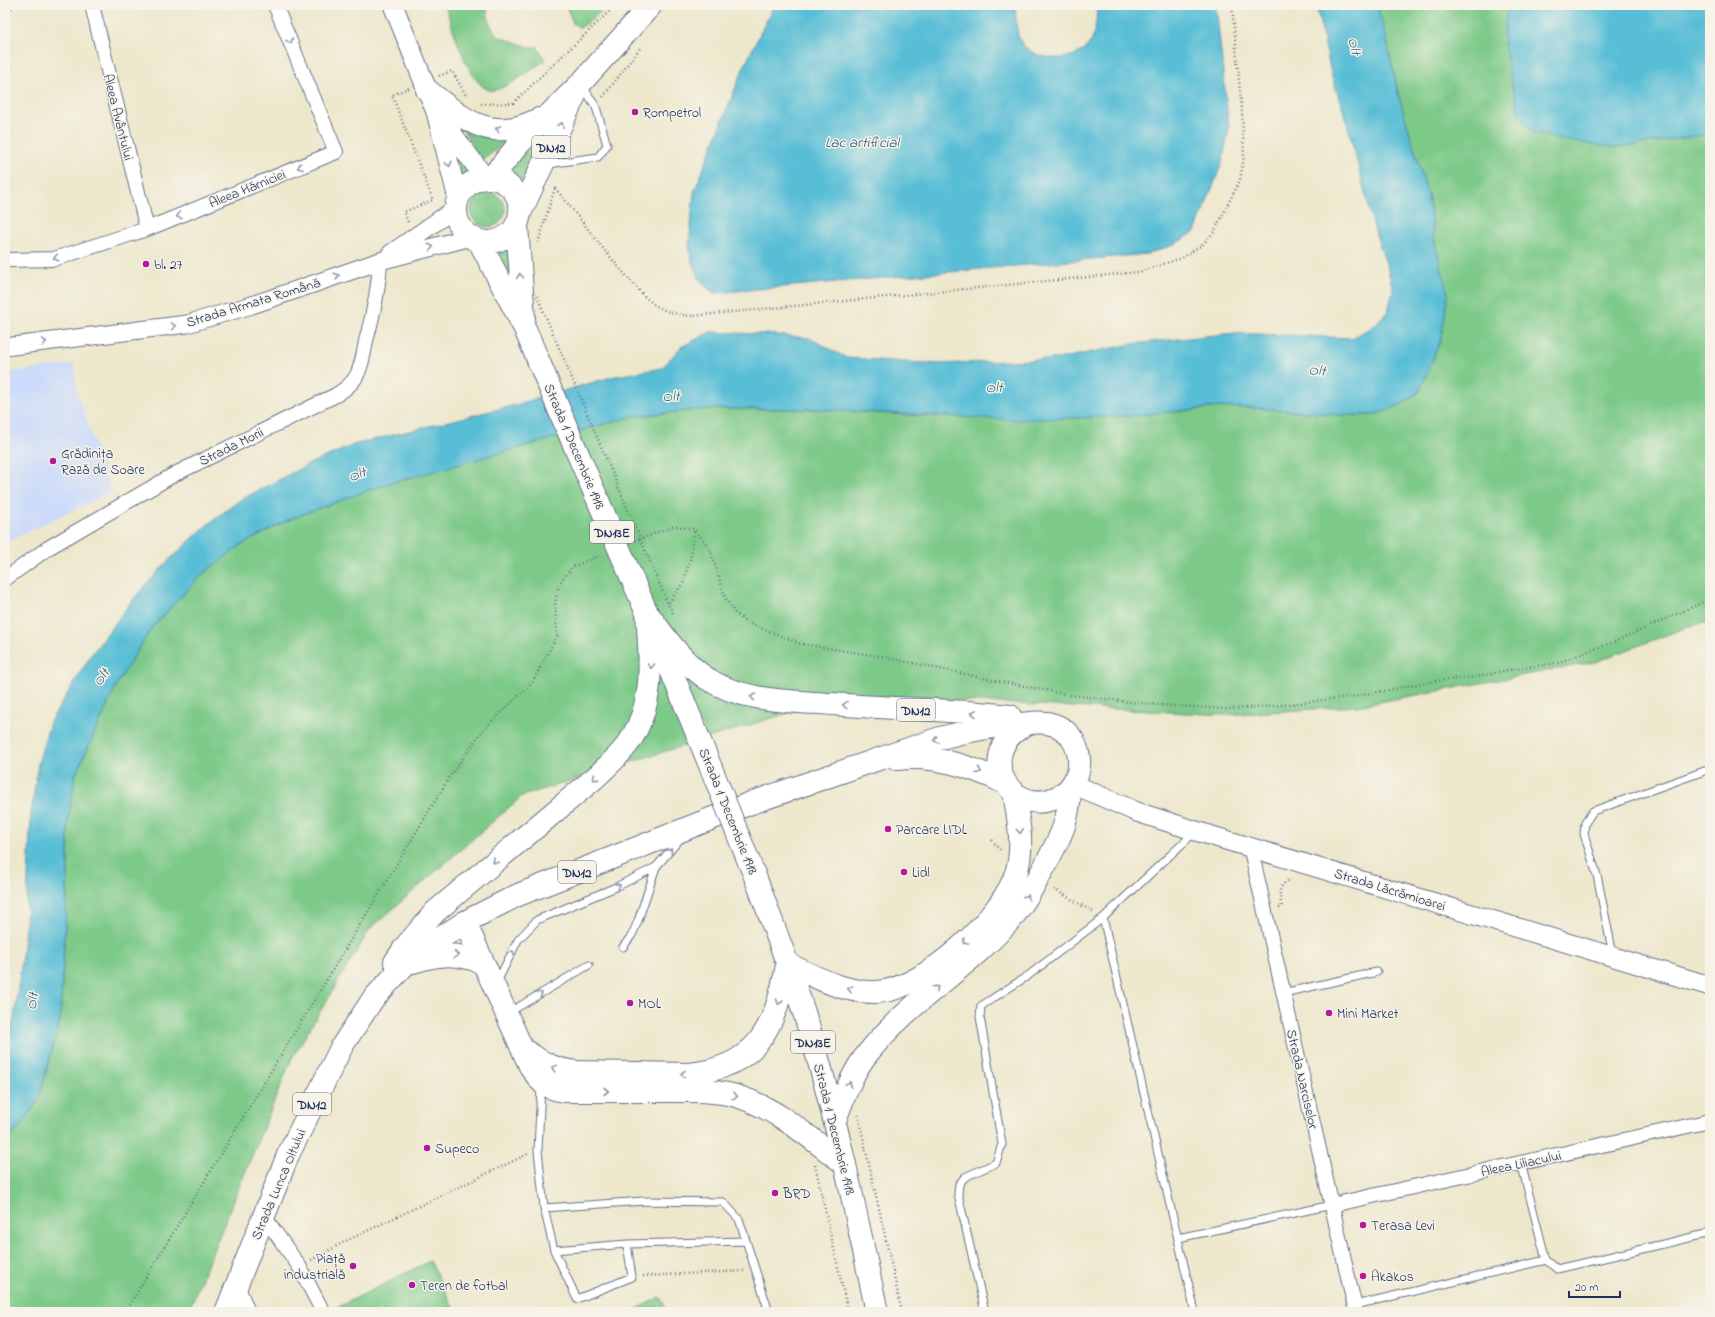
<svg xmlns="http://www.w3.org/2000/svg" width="1715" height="1317" viewBox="0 0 1715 1317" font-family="'Indie Flower',sans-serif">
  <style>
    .built { fill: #ccdbf9 }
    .green { fill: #7bc988; stroke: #4b7c73 }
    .water { fill: #58bed6; stroke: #3a769a }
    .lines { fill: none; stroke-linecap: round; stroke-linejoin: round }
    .service-casing { stroke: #646f84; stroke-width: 9 }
    .minor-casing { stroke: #646f84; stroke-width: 16 }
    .tertiary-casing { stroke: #646f84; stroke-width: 19 }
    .secondary-casing { stroke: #646f84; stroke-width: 21 }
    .primary-casing { stroke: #646f84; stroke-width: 24 }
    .path { stroke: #646f84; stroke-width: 2.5; stroke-dasharray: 1 3; stroke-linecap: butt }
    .service { stroke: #fff; stroke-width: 7 }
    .minor { stroke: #fff; stroke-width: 14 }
    .tertiary { stroke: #fff; stroke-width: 17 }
    .secondary { stroke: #fff; stroke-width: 19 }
    .primary { stroke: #fff; stroke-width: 22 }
    .primary-bridge-casing { stroke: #646f84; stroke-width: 24; stroke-linecap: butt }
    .path-bridge { stroke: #646f84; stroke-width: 2.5; stroke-dasharray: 1 3; stroke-linecap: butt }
    .primary-bridge { stroke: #fff; stroke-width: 22 }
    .oneway { stroke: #8d97ae }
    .poi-dot { fill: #b5179e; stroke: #f7f3e8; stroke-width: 1.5 }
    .labels { text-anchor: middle; stroke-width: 3; stroke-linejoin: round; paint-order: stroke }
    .shield { fill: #f7f3e8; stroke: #5d6a87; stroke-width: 1 }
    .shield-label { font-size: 13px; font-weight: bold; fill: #1b2f5e }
    .poi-label { font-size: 14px; fill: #1b2f5e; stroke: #f7f3e8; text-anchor: start }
    .street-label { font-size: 14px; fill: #1b2f5e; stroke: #f7f3e8 }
    .water-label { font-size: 15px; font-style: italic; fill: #2d5a82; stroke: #f7f3e8 }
  </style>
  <rect width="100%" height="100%" fill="#f7f3e8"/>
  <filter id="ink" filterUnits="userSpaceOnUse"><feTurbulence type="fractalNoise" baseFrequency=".025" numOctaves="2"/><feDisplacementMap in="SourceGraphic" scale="8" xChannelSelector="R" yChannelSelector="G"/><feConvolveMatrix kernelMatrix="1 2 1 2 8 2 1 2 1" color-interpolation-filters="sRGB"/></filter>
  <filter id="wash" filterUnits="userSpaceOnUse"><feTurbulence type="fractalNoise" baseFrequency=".012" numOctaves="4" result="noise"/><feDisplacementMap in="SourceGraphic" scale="16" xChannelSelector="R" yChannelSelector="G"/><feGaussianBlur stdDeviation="0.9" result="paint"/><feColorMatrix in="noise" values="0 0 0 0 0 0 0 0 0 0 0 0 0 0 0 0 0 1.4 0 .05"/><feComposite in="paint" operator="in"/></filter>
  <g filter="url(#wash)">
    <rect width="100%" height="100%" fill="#ede7cc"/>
    <path class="built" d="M74,364L77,392L111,492L5,543V430L11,429L5,373Z"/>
    <path class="green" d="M445,5H486L489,22L497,36L532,48L537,46L545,60C531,70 511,86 495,90C471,96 451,22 445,5Z
      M566,5H608L592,20L580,28L573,23Z
      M1377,5H1710V622L1693,625L1595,662L1357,706L1225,715L846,695L522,796L370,929L292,1058L188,1312H5V1146L38,1101L60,1020L68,875V820L75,776L117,684L151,629L200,576L241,545L288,520L380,486L634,416L708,409H815L921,416L1177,412L1219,407L1256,408L1342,415H1374L1402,404L1419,392L1441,339L1435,244L1428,195L1399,97L1385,33Z
      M464,131L484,137H511L482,161Z
      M550,131L522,183L507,168Z
      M448,136L474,177L463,182Z
      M471 210a17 17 0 1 1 34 0a17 17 0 1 1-34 0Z
      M511,245L517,302L490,253Z
      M430,1261L455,1311L335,1312L334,1309Z
      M660,1297L668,1312H631Z"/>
    <path class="water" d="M774,5H1016C1015,13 1016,35 1021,42C1033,62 1075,64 1089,44C1097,32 1096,19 1097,5H1216L1229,128L1222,163L1195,232L1173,245L1148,254L715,293L708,289L701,281L693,265L689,246L694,192L743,69Z
      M1316,5H1377L1385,33L1399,97L1428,195L1435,244L1448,294L1441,339L1419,392L1402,404L1374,415H1342L1256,408L1219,407L1130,416L1015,420L815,409H708L634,416L380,486L288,520L241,545L200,576L151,629L117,684L75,776L68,820V875L60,1020L38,1101L5,1146V1051L14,1019L19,981L26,919L31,814L38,764L50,722L91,655L134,598L166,563L207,525L240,500L309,464L356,444L519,404L611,377L662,368L681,347L710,332L764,334L809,338L847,358L938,364L1058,359L1132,344L1235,333L1352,338L1371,328L1388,311L1393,290L1387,266L1376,235L1346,119L1332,77Z
      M1508,5H1710V134L1616,148L1561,140L1532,132L1519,112L1510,77L1503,37Z"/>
  </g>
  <g filter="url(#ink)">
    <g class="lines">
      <defs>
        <path id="service" d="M5,7L9,5
          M548,164L598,157L607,145L596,107L582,85
          M1103,918L1195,1312
          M623,947L632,935L638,921L656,867L681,838
          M1613,955L1597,875L1584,834L1585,823L1593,811L1710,769
          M497,982L518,940L537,920L616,887L656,867
          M1283,993L1377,972
          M508,1013L589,965
          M541,1087L538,1150L544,1208L644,1201L723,1202L739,1219L769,1312
          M1521,1163L1546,1260L1557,1269L1710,1233
          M544,1208L554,1250L577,1299L632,1277L627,1244L746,1241
          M1178,1238L1332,1205
          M554,1250L627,1244
          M1355,1305L1546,1260
          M985,1312L958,1194L959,1184L965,1177L996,1163L1002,1144L980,1017L981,1006L1029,975L1103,918L1195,832"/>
        <path id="minor" d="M92,5L147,229
          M5,261L9,260L54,259L147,229L336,152L275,5
          M5,579L48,548L175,474L336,395C344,390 351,385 356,377C362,366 364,353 366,341C373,315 379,288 380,261
          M1250,846L1356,1312
          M1332,1205L1710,1121
          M263,1215L299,1266L323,1312
          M237,1285L248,1312"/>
        <path id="tertiary" d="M390,254L456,208
          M5,347L187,324L252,305L380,261L471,237"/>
        <path id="secondary" d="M393,5L436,112L458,199
          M442,120L485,178
          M1073,784L1137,812L1196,831L1710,986"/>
        <path id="primary" d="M427,90C465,120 490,144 539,119
          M456 210a32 32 0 1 1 64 0a32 32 0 1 1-64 0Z
          M491,178L519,144L581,83L651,5
          M521,211L575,95
          M517,226L524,318
          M479,241L525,329L577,452
          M647,613C664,635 682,662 706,678C743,702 789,701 832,704C891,709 951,709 1010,716
          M657,636L711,768
          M897,759C935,754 972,767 1005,783
          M756,879C777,935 798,990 815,1048C840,1134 858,1224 877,1312
          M465,922L530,1066C541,1083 544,1088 564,1091H691C706,1091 722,1092 736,1096C777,1108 811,1139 845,1164
          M395,962L405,947L435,912L596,777C608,766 621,754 630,741C656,700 650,659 647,613
          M413,962C440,954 456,952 483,963
          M788,964C815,977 845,993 876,992C924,991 1005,915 1017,870C1024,845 1018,818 1014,792
          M523,1049C543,1063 552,1069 577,1072L688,1074C757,1068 775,1028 787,965
          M835,1120C844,1097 852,1072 868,1053C909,1001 969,968 1012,918C1026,901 1037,881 1047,862C1062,834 1069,820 1070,788
          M226,1312L288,1155L342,1046L373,999L412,957L465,922L518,895L751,803L940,738C967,731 993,726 1021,724C1031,723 1041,721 1051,724C1061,726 1070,734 1074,742C1079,752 1081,764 1077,775C1073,785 1066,794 1055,798C1009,818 971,749 1029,723"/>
      </defs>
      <use href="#service" class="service-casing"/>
      <use href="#minor" class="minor-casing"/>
      <use href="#tertiary" class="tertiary-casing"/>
      <use href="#secondary" class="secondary-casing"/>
      <use href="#primary" class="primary-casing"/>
      <path class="path" d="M439,76L452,71L466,95
        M603,97L641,47
        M481,104L513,103L616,5
        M555,188C580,218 603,250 629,279C638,289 647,301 660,308C670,313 681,315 692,316L1139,272L1182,258L1202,245L1214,232L1240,180L1244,156L1242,112L1232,5
        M408,222L404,212L433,200L392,95L409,88
        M538,243L555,188
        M635,541L674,526L694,529L710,549L725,597L735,613L746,622L801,644L879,656L993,680L1070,695L1147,704L1226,709L1266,707L1357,696L1435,681L1475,677L1508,670L1557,663L1619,640L1710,599
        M673,613L668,604L683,583L691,557L694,530
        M992,840L1000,850
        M1054,889L1093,912
        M1279,908L1282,907C1279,893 1277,886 1291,879
        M858,1115L902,1312
        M815,1165L848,1312
        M311,1260L346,1241L528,1154
        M643,1276L744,1271
        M125,1312L449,778L482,731L532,683L557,636L555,603L559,584L572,567L601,555"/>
      <use href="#service" class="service"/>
      <use href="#minor" class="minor"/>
      <use href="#tertiary" class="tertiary"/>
      <use href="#secondary" class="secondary"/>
      <use href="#primary" class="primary"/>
      <defs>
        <path id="primary-bridge" d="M577,452L647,613
          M711,768L756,879"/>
      </defs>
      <use href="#primary-bridge" class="primary-bridge-casing"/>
      <path class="path-bridge" d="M537,296L668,604"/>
      <use href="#primary-bridge" class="primary-bridge"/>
    </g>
    <defs><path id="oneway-chevron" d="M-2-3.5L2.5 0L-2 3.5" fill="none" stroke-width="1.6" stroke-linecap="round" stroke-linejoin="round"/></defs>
    <g class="oneway">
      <use href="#oneway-chevron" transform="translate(290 41) rotate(68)"/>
      <use href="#oneway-chevron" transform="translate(561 125) rotate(-65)"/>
      <use href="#oneway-chevron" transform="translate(498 129) rotate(-170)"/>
      <use href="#oneway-chevron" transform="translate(449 164) rotate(76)"/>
      <use href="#oneway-chevron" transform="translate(300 167) rotate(158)"/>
      <use href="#oneway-chevron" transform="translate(179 216) rotate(158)"/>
      <use href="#oneway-chevron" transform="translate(431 247) rotate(-14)"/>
      <use href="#oneway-chevron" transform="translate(56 258) rotate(167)"/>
      <use href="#oneway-chevron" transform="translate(337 276) rotate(-19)"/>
      <use href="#oneway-chevron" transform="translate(520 276) rotate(-95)"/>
      <use href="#oneway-chevron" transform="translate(173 326) rotate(-9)"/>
      <use href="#oneway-chevron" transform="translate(44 342) rotate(-7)"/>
      <use href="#oneway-chevron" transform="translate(651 666) rotate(90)"/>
      <use href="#oneway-chevron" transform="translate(753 697) rotate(-170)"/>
      <use href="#oneway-chevron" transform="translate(845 705) rotate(-176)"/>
      <use href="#oneway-chevron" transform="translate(974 713) rotate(-177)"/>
      <use href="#oneway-chevron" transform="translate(936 740) rotate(162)"/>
      <use href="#oneway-chevron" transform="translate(979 771) rotate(22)"/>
      <use href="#oneway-chevron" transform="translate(595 778) rotate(139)"/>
      <use href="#oneway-chevron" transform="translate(1020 831) rotate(84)"/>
      <use href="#oneway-chevron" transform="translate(670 851) rotate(-49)"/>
      <use href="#oneway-chevron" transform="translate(495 861) rotate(140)"/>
      <use href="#oneway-chevron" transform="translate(618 886) rotate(-26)"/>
      <use href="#oneway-chevron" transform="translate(1027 897) rotate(-58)"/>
      <use href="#oneway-chevron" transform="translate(965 942) rotate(135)"/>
      <use href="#oneway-chevron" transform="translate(512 953) rotate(-66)"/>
      <use href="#oneway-chevron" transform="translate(456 955) rotate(7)"/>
      <use href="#oneway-chevron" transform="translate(936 988) rotate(-42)"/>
      <use href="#oneway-chevron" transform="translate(850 989) rotate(-166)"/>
      <use href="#oneway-chevron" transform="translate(540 994) rotate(-32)"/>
      <use href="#oneway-chevron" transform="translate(779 1002) rotate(109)"/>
      <use href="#oneway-chevron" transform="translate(554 1068) rotate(-160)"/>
      <use href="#oneway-chevron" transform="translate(683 1074) rotate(-180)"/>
      <use href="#oneway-chevron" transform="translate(849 1084) rotate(-66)"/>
      <use href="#oneway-chevron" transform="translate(606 1091)"/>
      <use href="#oneway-chevron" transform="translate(735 1096) rotate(15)"/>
    </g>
  </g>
  <g class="poi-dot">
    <circle cx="635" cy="112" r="4"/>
    <circle cx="146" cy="264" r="4"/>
    <circle cx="53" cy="461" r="4"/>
    <circle cx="888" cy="829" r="4"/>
    <circle cx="904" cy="872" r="4"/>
    <circle cx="630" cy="1003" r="4"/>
    <circle cx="1329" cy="1013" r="4"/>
    <circle cx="427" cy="1148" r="4"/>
    <circle cx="775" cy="1193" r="4"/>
    <circle cx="1363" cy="1225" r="4"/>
    <circle cx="353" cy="1266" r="4"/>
    <circle cx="1363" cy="1276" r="4"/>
    <circle cx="412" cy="1285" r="4"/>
  </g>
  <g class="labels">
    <g class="shield">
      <rect x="532" y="136" width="38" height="22" rx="3"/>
      <rect x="590" y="521" width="44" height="22" rx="3"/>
      <rect x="897" y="699" width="38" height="22" rx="3"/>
      <rect x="558" y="861" width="38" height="22" rx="3"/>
      <rect x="791" y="1031" width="44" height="22" rx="3"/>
      <rect x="293" y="1093" width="38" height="22" rx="3"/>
    </g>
    <g class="shield-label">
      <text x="551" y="152">DN12</text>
      <text x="612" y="537">DN13E</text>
      <text x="916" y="715">DN12</text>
      <text x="577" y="877">DN12</text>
      <text x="813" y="1047">DN13E</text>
      <text x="312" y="1109">DN12</text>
    </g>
    <g class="poi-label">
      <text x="643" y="117">Rompetrol</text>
      <text x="154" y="269">bl. 27</text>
      <text x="61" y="458">Grădinița<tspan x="61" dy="16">Rază de Soare</tspan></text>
      <text x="896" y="834">Parcare LIDL</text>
      <text x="912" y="877">Lidl</text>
      <text x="638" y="1008">MOL</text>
      <text x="1337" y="1018">Mini Market</text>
      <text x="435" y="1153">Supeco</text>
      <text x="783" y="1198">BRD</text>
      <text x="1371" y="1230">Terasa Levi</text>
      <text x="345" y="1263" text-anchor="end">Piață<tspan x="345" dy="16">industrială</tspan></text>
      <text x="1371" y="1281">Akakos</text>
      <text x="420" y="1290">Teren de fotbal</text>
    </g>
    <g class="street-label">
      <text transform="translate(119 117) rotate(76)" y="5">Aleea Avântului</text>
      <text transform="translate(247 188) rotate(-22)" y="5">Aleea Hărniciei</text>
      <text transform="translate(253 302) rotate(-17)" y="5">Strada Armata Română</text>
      <text transform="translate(231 446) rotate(-26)" y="5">Strada Morii</text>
      <text transform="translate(575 446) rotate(67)" y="5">Strada 1 Decembrie 1918</text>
      <text transform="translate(729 811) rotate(68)" y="5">Strada 1 Decembrie 1918</text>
      <text transform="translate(1390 889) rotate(17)" y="5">Strada Lăcrămioarei</text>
      <text transform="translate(1303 1079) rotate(77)" y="5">Strada Narciselor</text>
      <text transform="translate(835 1129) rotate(76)" y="5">Strada 1 Decembrie 1918</text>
      <text transform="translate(1521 1163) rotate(-12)" y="5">Aleea Liliacului</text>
      <text transform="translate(278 1184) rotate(-67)" y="5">Strada Lunca Oltului</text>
    </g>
    <g class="water-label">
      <text transform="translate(1355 46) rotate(78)" y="5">Olt</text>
      <text x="862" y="147">Lac artificial</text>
      <text transform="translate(1317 370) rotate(5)" y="5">Olt</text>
      <text transform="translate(994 387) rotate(-1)" y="5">Olt</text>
      <text transform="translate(671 396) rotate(-2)" y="5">Olt</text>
      <text transform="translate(357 474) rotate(-20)" y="5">Olt</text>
      <text transform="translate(101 677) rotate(-55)" y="5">Olt</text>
      <text transform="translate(32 1001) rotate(-81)" y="5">Olt</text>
    </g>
  </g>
  <rect width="1715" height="1317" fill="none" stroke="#f7f3e8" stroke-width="20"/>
  <path d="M1569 1291v6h51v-6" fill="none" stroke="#1b2f5e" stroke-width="2"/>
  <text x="1575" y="1291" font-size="12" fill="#1b2f5e" stroke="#f7f3e8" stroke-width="3" paint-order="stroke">20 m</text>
</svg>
